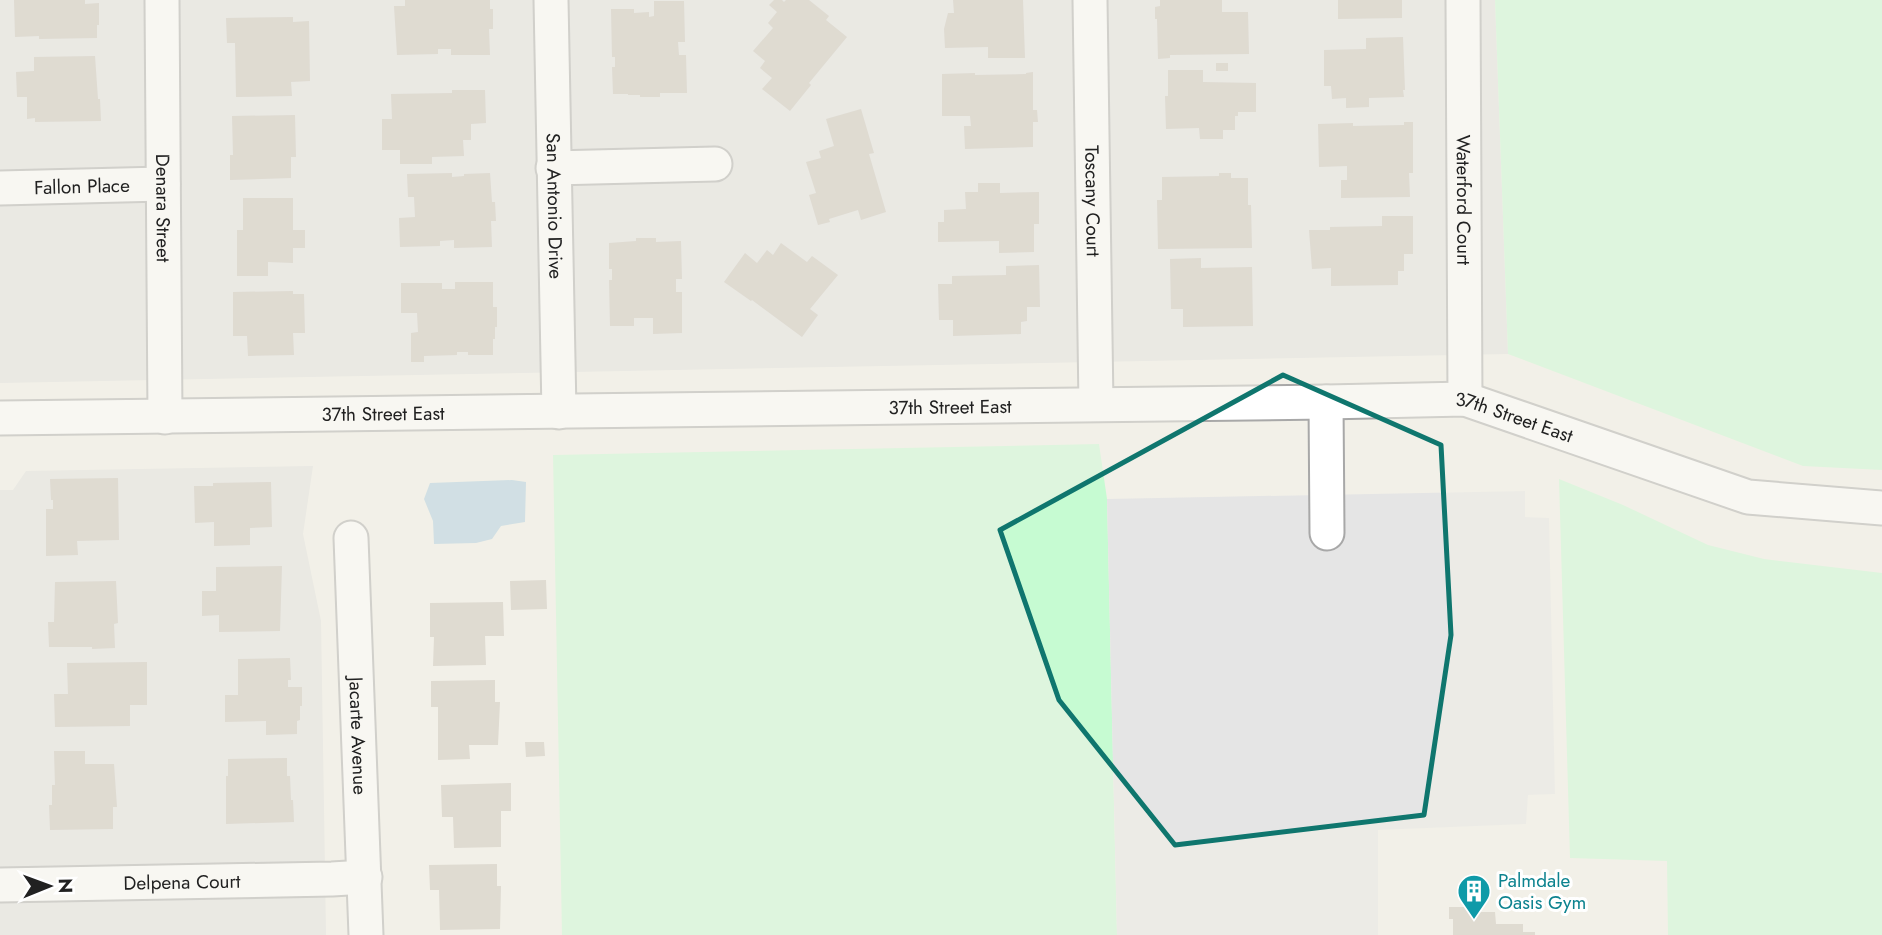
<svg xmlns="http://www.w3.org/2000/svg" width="1882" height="935" viewBox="0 0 1882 935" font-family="Jost,sans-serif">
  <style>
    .residential { fill: #dfdfde }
    .park { fill: #c6fbd2 }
    .parking { fill: #e5e5e5 }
    .water { fill: #a8cbe0 }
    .building { fill: #c7c0b7 }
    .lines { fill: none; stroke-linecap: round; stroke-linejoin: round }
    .minor-casing { stroke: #a8a8a8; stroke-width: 37 }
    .minor { stroke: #fff; stroke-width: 33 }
    .marked { fill: none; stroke: #0f766e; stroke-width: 5; stroke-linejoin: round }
    .labels { text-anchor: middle; stroke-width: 6; stroke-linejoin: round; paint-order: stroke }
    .street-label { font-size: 19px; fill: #212121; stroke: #fff }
    .culture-label { font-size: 19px; fill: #0d838f; stroke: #fff; text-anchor: start }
  </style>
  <rect width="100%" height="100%" fill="#f2f0e8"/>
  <path class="residential" d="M0,0H1495L1508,354L0,383Z
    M313,466L303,534L321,621L326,935H0V490H13L26,471Z"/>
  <path class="park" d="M1495,0H1882V470L1803,466L1508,354Z
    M1099,444L1107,499L1117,935H562L553,455Z
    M1559,479L1623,505L1708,545L1764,559L1882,573V935H1668L1667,861L1570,858Z"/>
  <path class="parking" d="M1525,491V517L1549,518L1555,794L1528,795L1526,824L1378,830V935H1117L1107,499Z"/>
  <path class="water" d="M512,480L526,482L525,522L501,526L492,539L476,543L434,544L433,521L424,499L430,483Z"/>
  <path class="building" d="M14,0H85V4L99,3V25H97V38L39,39V36L15,37Z
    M405,0H490V9H493V29H489L490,55H451V49H438V54L397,55L394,6H405Z
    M774,0H782L784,2L786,0H809L829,16L826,20L847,37L809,83L811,85L790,111L762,89L772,78L760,68L765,61L753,51L773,28L768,23L777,12L769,5Z
    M953,0H1023L1025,58H988V47L945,48L944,29L948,13H954Z
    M1160,0H1222V12H1248L1249,54L1170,55V58L1158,59L1157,19H1155V7L1160,6Z
    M1338,0H1402V18L1338,19Z
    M654,1H684L685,42H678L679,55H686L687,93H660V97H640V95H628V94H613L612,67H615V57H612L611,9H634V13L649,12V17L654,16Z
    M293,17V22L309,21L310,81L291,82L292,96L236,97L235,43H227L226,18Z
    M1403,37L1405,90H1403L1404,97L1369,98V107L1346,108V98L1332,99L1331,86H1324V50L1366,49V38Z
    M95,56L98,99H100L101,121L35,122V118L27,119V97H17L16,72L34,71V57Z
    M1216,63H1228V71H1216Z
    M1168,70H1203V82L1256,83V112H1238V116H1235V130H1223V139H1200L1199,128L1166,129L1165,96H1168Z
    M1033,72V110H1037L1038,122H1033V147L965,149L964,126H971L970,116H942V74L975,73V75L1026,74V73Z
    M452,90H485L486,123L471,124V140H463L464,156L432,157V164H400V150H382V119H392L391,94L452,93Z
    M861,109L874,153L869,154L886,212L861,220L858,210L829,219L830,222L818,225L809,195L816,193L806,162L821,158L819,151L834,146L826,119Z
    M295,115L296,157H291V178L230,180V155H233L232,116Z
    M1404,122H1413V173H1409L1410,197L1341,198V180H1347V166L1319,167L1318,124L1353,123V126L1404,125Z
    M452,173V177L464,176V174L490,173L492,202H495L496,221H491L492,247L454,248V240L440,241V246L400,247L399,218L415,217L414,197H408L407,174Z
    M1219,173H1231V178H1248V205H1251L1252,248L1158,249L1157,200H1162V177L1219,176Z
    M978,183H1000V193L1039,192V224H1034V252L999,253V241L938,242V222H944V210L966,209L965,192H978Z
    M243,198H293V230H305V248H293V263L268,262V276H237V230H243Z
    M1382,216H1413V254H1404V271H1398V285L1331,286V268L1312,269L1309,230H1330V227L1382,226Z
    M636,238H656V242L681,241L682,279H676V292H682V333L653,334V318H634V326H610L609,280H612V269H609V243L636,241Z
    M781,243L807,262L812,256L838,275L810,309L818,315L802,337L752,300L751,301L724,282L745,253L757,263L767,250L773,255Z
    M1201,258V268L1252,267L1253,326L1183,327V309H1171L1170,259Z
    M1039,265L1040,307H1027V321L1021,322V334L953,336V320H939L938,284H952V276L1006,275V266Z
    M455,282H493V307H497V327H495V339H493V355H468V352H457V355L424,356V362H411V333L418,332L417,313H401V283H442V289H455Z
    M293,291V294H304L305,333H293L294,355L248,356L247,336H233V292Z
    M118,478L119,540L77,541L78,555L46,556V509H53V500H51L50,479Z
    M271,482L272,527L250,528V545L214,546V522L195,523L194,486H213V483Z
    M282,566L280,631L219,632V615L202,616V591H216V567Z
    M546,580L547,609L511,610L510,581Z
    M116,581L118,623L114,624L115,648L92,649V647H49L48,622H54L55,582Z
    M503,602L504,636H485L486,665L433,666L434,637H430V603Z
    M290,658L291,680H288V687H302V706H300V720L297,721V734L266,735V721L225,722V695H238V659Z
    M147,662V705H130V726L55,727L54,694H68L67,663Z
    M495,680V702H500L498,745H469L470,759L438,760V707H431V681Z
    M525,742H544L545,756L526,757Z
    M54,751H85V764H114L117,807H113V829L50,830L49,805H52V785H55Z
    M287,758V776H290L291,800H293L294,822L226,824V776H228V759Z
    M511,783V811H501V847L454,848L453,817H442L441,785Z
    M497,864V886H501L500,929L440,930L439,890H430L429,865Z
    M1449,907H1474V912H1495L1496,924H1523V932H1535V935H1453V919H1449Z"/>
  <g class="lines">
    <defs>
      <g id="minor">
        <path id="s1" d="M162,0L165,417"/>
        <path id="s2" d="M551,0L559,412"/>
        <path id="s3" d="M1090,0L1096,404"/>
        <path id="s4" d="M1463,0L1465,399"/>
        <path d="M553,168L715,164"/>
        <path id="s5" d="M0,188L163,184"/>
        <path d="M1326,402L1327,533"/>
        <path id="s6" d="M0,418L1326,402L1465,399L1748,497L1882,508"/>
        <path id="s7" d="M351,538L366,935"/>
        <path id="s8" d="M0,885L332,879L365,877"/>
      </g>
    </defs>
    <use href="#minor" class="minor-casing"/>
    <use href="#minor" class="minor"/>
  </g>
  <path d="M0 0H1882V935H0ZM1283,375L1441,445L1451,635L1424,815L1175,845L1059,700L1000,530Z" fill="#f2f0e8" fill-opacity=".55" fill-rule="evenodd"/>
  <path class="marked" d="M1283,375L1441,445L1451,635L1424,815L1175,845L1059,700L1000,530Z"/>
  <defs>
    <symbol id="building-pin" viewBox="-11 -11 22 30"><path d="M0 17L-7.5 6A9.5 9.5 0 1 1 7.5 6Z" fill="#0f9aa8" stroke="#fff"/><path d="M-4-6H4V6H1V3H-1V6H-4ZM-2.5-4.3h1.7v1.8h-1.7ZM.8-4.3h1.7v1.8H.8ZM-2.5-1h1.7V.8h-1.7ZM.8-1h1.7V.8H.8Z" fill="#fff"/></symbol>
  </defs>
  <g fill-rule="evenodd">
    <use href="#building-pin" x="1455" y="872" width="38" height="52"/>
  </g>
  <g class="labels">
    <g class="street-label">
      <text dy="7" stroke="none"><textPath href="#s5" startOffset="82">Fallon Place</textPath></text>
      <text dy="7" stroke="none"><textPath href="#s4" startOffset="200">Waterford Court</textPath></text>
      <text dy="7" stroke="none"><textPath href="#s3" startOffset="201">Toscany Court</textPath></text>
      <text dy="7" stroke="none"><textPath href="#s2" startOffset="206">San Antonio Drive</textPath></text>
      <text dy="7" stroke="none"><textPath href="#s1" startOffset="208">Denara Street</textPath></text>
      <text dy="7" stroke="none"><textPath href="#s6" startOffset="950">37th Street East</textPath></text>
      <text dy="7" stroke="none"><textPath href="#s6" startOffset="383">37th Street East</textPath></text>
      <text dy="7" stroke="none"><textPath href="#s6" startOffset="1517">37th Street East</textPath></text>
      <text dy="7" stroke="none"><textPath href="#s7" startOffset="198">Jacarte Avenue</textPath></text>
      <text dy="7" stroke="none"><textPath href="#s8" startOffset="182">Delpena Court</textPath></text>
    </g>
    <g class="culture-label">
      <text x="1498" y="887">Palmdale<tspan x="1498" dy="22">Oasis Gym</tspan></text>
    </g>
  </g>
  <g transform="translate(49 886) rotate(89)" stroke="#ffffff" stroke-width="5" paint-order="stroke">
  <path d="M0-5L12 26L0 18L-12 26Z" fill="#212121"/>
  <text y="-10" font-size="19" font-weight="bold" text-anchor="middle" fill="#212121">N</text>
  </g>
</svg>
